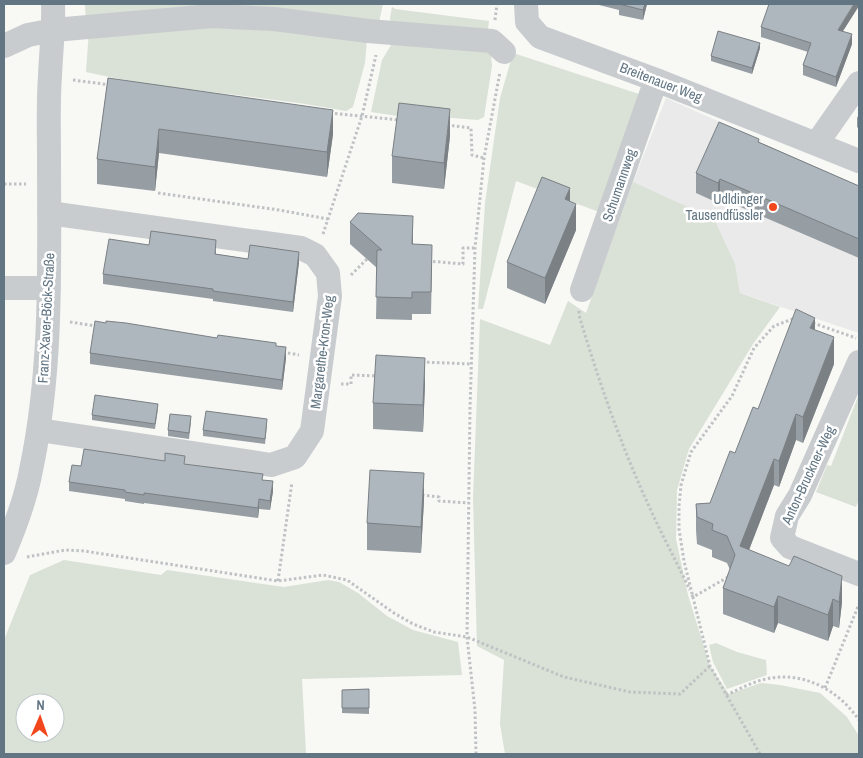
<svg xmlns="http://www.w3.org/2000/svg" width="863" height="758" viewBox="0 0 863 758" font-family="'Archivo Narrow',sans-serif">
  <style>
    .built { fill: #e9eae9 }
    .green { fill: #dae1d6; fill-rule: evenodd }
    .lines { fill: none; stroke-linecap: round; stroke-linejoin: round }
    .path { stroke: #bfc2c4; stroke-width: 3; stroke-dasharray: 2.5 2.5; stroke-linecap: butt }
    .minor { stroke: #c8cccf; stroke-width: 24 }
    .wall { fill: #969da3 }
    .shaded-wall { fill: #7a8084 }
    .building { fill: #aeb7bd; stroke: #7a8084 }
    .poi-dot { fill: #f2461c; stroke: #fff; stroke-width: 2 }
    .labels { text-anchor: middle; stroke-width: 5; stroke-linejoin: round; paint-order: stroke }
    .street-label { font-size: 14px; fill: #617583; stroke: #fff }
    .poi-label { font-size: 14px; fill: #617583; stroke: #fff; text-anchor: end }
  </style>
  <rect width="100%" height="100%" fill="#f8f8f5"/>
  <path class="built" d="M666,98L761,140L757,150L859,194V333L740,293L735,264L633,182Z"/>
  <path class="green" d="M85,4H383L379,22L274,19L86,26Z
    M392,7L395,9L489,21L488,29L484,34L391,25L390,18Z
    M226,22L367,40L365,63L353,107L346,111C260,94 171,92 86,72L89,30Z
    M394,40L478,47L491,55L492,66L484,117L478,120L426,116L425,120L371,112L382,60Z
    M513,53L639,94L599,212L516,181L483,309H478L485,203L500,98Z
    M633,182L714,219L735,264L740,293L780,307L753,344L689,449L677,490L676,539L688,595L710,666L729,694L761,683L780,685L820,693L847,717L859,736V754H505L500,724L504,660L477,646L473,498L480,319L550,345L568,301L586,313Z
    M859,394V499L856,507L816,492L827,465L831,466Z
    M64,560L161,575L167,570L284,587L328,580L339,582L358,593L387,616L413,630L458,642L462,675L302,679L306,754H4V640L30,575ZM25,703H55V733H25Z
    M716,643L737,652L766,660L767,675L727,689L713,662L709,645Z"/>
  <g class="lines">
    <path class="path" d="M495,20L497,4
      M73,80L111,85
      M330,113L399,120
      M447,125L471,128L472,155L484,158
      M4,184H26
      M158,193L279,210L328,219
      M323,234L362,116L376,55
      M428,261L463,264V248H475
      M351,275L370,256
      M579,311V315C598,379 620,443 648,504C661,533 676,561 690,590
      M70,322L96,326
      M813,323L856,338
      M283,352L299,355
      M422,362L471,364
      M341,384H351V375L379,376
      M422,495L439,497V501L469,503
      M27,557L65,550L84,551L278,581L323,575L347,580L394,613L413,624L434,632L467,637L564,677L630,692L680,694L710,666
      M278,581L292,482
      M692,595L693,597L730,576
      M825,688L859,604
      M726,695C738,690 750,683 762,680C800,669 838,689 859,720
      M476,754L475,710L467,637L470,408L475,248L484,158L500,72
      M760,754L710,666L684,561L679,529V506L681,485L691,452L732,396L754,348L774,326L795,318"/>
    <path class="minor" d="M526,4L527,22L540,37L656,80L859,161
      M4,46L28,35L54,30L212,16L274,19L368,31L492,41L504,52
      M817,143L859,83
      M4,288H49
      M582,290L656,80
      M859,362L800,495L787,516L782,538L790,547L859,574
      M39,430L271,465L295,457L312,431L330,296L328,273L315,255L301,248L49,213
      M4,553C15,527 26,498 31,470C53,367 49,260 49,156C49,129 48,102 50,76C51,51 54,28 53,4"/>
  </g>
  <path class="wall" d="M595,4H647L643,20L619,15V10Z
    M761,27L843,31L852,44L836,87L803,75V65L808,52L761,37Z
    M760,48L752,74L711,61V56Z
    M108,78L333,134L327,177L159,153L155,191L97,184V159Z
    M859,114V129L857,127V118Z
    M450,136L444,189L392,183V156Z
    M759,142L859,186V258L720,198L718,203L696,193V173Z
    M570,201L576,230L545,304L507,288V262Z
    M350,222L413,237V244L432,267L431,314H412V320L376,319L377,268L350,244Z
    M149,245L216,250V254L248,259L299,262L293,312L213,301V299L103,284V274Z
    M815,330L834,364L803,443L796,440L779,487L774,485L749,550L842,602L839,628L833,626L828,641L778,623L774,633L723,614V588L730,570L727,563L712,557V550L697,544L696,530V504L710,503L758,409Z
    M217,338L276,346L286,358L282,390L90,364V353Z
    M425,384L423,432L373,429V403Z
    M158,409L155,429L92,420V415Z
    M191,422L189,439L168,436V430Z
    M267,425L265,444L203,436V430Z
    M185,464L263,480L273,491L270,510L259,509L258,518L144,503V504L125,501V499L69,491V482L81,466Z
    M424,500L421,553L367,550V523Z
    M369,689V714L342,713V690Z"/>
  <path class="shaded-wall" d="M645,4H647L643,20V10Z
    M854,4H859V6L838,39V30Z
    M852,34V44L836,87V77Z
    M760,43V48L752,74V68Z
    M450,109V136L444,189V163Z
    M333,110V134L327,177V152Z
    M159,129V153L155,191V167Z
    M720,179V198L718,203V183Z
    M570,188V215L565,199Z
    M576,204V230L545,304V278Z
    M413,216V237L412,266V244Z
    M299,252V262L293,312V302Z
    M815,318V344L810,328Z
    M834,337V364L803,443V417Z
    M286,347V358L282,390V380Z
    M425,358V384L423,432V405Z
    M796,414V440L779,487V461Z
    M774,459V485L740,573V546Z
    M424,473V500L421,553V527Z
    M273,481V491L270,510V501Z
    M259,499V509L258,518V508Z
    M842,576V602L839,628V602Z
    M778,596V623L774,633V607Z
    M833,599V626L828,641V615Z"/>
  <path class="building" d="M619,4H645L643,10Z
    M769,4H854L838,30L852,34L836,77L803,65L811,43L761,27Z
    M718,31L760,43L752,68L711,56Z
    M108,78L333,110L327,152L159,129L155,167L97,159Z
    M399,103L450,109L444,163L392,156Z
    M719,122L759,139L758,142L859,186V239L720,179L718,183L696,173Z
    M542,177L570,188L565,199L576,204L545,278L507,262Z
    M358,213L413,216L412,244L432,245L431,292H412V298L376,297L377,250H382L350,222Z
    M151,231L216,240L215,254L248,259L250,245L299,252L293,302L213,291V289L103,274L109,239L149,245Z
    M796,309L815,318L810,328L834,337L803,417L796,414L779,461L774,459L740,546L789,566L794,556L842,576L839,602L833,599L828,615L778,596L774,607L723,588L735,555L727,536L712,530L713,524L697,517L696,504L710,503L730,451L735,453L753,407L758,409Z
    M95,321L106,323V321L126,323L217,338L218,335L276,343V346L286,347L282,380L90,353Z
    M376,355L425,358L423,405L373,403Z
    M95,395L158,404L155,424L92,415Z
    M206,411L267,419L265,439L203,430Z
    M170,414L191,416L189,433L168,430Z
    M84,449L165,461V453L185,456L184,464L263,474L262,480L273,481L270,501L259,499L258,508L144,493V495L125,492V490L69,482L72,465L81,466Z
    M370,470L424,473L421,527L367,523Z
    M369,689V708H342V690Z"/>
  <circle class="poi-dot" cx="773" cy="207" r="5"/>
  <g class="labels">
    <g class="street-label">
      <text transform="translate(661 82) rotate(21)" y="5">Breitenauer Weg</text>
      <text transform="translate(619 185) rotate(-71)" y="5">Schumannweg</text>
      <text transform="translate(46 318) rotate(-87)" y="5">Franz-Xaver-Böck-Straße</text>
      <text transform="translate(322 352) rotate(-83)" y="5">Margarethe-Kron-Weg</text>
      <text transform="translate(808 475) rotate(-65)" y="5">Anton-Bruckner-Weg</text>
    </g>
    <g class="poi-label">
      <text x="763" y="204">Udldinger<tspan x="763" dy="16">Tausendfüssler</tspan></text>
    </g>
  </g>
  <rect width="863" height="758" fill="none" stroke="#617583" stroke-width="10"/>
  <g transform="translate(40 718) rotate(2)"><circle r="24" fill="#ffffff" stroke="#c0c8cd"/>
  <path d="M0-4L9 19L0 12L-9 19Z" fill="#f2461c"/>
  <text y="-8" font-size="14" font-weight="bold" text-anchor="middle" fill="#617583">N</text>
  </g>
</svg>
